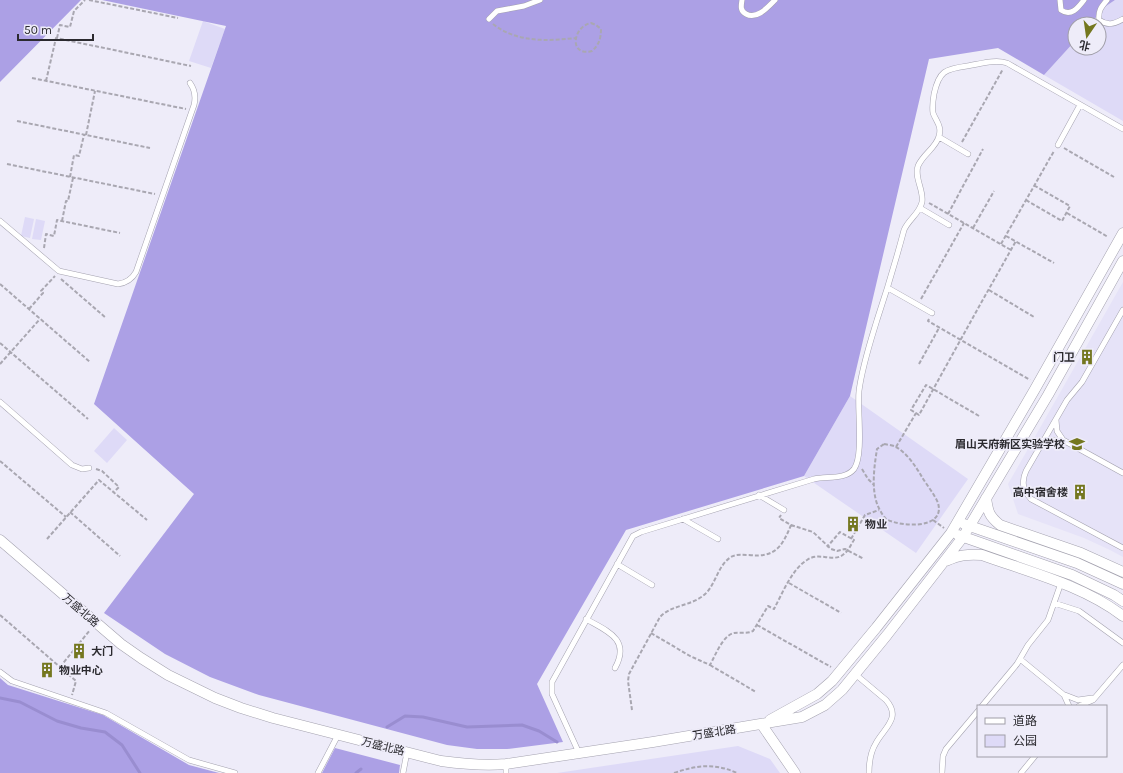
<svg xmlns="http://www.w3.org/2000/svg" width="1123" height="773" viewBox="0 0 1123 773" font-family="Karla,'Noto Sans SC',sans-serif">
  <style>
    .built { fill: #e6e3f8 }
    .green { fill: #dedaf7 }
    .forest { fill: #aca0e5 }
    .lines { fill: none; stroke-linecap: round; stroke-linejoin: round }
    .stream { stroke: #998dd0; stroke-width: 3 }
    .lane-casing { stroke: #a4a2af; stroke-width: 6 }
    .street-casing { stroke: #a4a2af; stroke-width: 11 }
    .path { stroke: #a9a7b1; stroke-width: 2; stroke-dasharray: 4 2; stroke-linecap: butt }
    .lane { stroke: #fff; stroke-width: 5 }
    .street { stroke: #fff; stroke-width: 10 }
    .labels { text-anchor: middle; stroke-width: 3.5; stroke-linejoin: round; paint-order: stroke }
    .poi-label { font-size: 11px; font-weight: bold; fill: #2b2a2f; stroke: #eeecf9; text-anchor: end }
    .street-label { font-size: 11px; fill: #2b2a2f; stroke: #eeecf9 }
  </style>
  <rect width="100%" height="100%" fill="#eeecf9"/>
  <path class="built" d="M1123,282V557L1110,550L1084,538L1018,514L1008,484Z"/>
  <path class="green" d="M1115,0H1123V121L1044,75L1075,41V48H1099V24H1090L1106,6Z
    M203,21L225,29L211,68L189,61Z
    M25,217L34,219L30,238L21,236Z
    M36,219L45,221L41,240L32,239Z
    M850,396L968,479L916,553L804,476Z
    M114,428L127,440L107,463L94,451Z
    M738,746L770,759L780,773H557Z"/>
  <path class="forest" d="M0,0H81L0,82Z
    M102,0H1115L1106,6L1090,24H1075V41L1044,75L998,48L929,59L850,396L804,476L626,530L537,684L563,742L507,749H477L447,745L259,695L210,677L165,654L104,613L194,494L94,404L226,26Z
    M0,678L8,685L103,715L189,765L219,773H0Z
    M335,748L400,765L399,773H322Z"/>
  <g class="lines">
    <path class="stream" d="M0,698L20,702L57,721L81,728L105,732L122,745L140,773
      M387,727L405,716L423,717L467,727L522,725L539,731L557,742
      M356,773L361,769"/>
    <defs>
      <path id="lane" d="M742,0C741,6 740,11 746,14C757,20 768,7 775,0
        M1060,0L1061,10C1071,17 1078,8 1084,0
        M1107,0C1101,7 1098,11 1099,20C1108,26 1114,24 1123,19
        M489,19L497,11L524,6L540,0
        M939,137L968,154
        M1058,145L1080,105
        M920,208L949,225
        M0,221L59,271L118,284C126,283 132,279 136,272L194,105C196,97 195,90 190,83
        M888,288L932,313
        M1123,310L1082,382L1067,400L1026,471C1021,482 1023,490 1031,499L1123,548
        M0,402L72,465L82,469L89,468
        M1056,420L1057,431L1063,440L1123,473
        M1041,445L1050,440H1063
        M759,495L784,510
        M683,519L718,539
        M617,564L652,585
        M1054,603L1079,611L1123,643
        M586,619C607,631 631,639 615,668
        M1020,659L1064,695L1069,706
        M0,672L12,681L106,713L189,760L235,773
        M855,674L886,700C902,718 884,728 876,743C871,751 869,764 869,773
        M1065,695L1078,700L1092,698
        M982,706L1017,664L1028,645L1048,620L1061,583
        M1079,706L1093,700L1123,665
        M579,753L552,694V682L633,536L641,532L814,479C827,476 845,480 854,469C864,455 857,409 859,391C862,367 870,343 877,320C887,290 896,260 904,230C908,220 920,213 922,202C924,190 914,178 918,166C923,154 936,148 939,136C942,126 936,121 933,113C932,106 933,100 934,94C939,71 945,69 967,66C980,64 995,59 1007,63L1123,129
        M506,764V773
        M318,773L338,735
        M403,773L407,752
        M942,773L943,756L946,749L978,711
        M1021,773L1035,756"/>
      <path id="street" d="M986,498C988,512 989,516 1000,525L1081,553L1123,572
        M964,524L1077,563L1123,584
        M958,535L1072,575L1114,595L1123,601
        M0,540L121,644L141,658L168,675L215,698L241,708L273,718L441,761C463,764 484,766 506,764L653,742L802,717L825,705L842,690L887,635L963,537L1048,395L1123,261
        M946,561C960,555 967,554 982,555C1029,572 1082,585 1123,616
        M770,720L817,694L832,681L876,628L951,533L1035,389L1123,233
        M762,725L795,773"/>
    </defs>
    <use href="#lane" class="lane-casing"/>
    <use href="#street" class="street-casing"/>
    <path class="path" d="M89,0L178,18
      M591,23L596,25L601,29C601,38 599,45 592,51C568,57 573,26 591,23Z
      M493,24C517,43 548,41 576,38
      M57,38L60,25L70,27L74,11L85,0
      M32,78L186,109
      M46,81L56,38L191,66
      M17,121L150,148
      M86,135L95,91
      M962,142L1003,69
      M1064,148L1114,177
      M7,164L155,194
      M70,177L74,155L79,156L84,135
      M1026,200L1062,221L1070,206L1035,186
      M929,203L1011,250
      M1067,213L1108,237
      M948,214L983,149
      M62,221L66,201H68L73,178
      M973,228L994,191
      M1006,236L1054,263
      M1001,244L1054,151
      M44,248L46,234L54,236L57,220L120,233
      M61,279L106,318
      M0,284L90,362
      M989,290L1034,317
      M921,299L964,223
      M29,309L43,293L41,291L55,276
      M929,319L928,321L1030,380
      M0,343L88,419
      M0,364L40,319
      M919,364L939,328
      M979,416L933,389L926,385L911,410L919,415C951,357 983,299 1016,241
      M884,444C888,445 893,445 896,447C907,453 916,467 922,477C926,484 935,495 938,503C946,530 900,527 886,519C884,517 882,514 881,512C870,495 874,468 877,449Z
      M896,447L916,413
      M0,461L66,517
      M96,469L102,471L119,487L114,492
      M862,469L868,479L874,485
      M70,512L120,556
      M933,520L944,528
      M791,525L813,532L831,549L837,551L845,549L864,559
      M47,539L99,480L147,520
      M851,539L865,515L879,510
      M789,583L841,613
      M0,615L76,681L72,695
      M757,625L831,667
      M651,633L690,656L710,665C715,656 723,635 734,633C740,632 747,634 753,631L768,606L774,609C782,594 792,569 807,560C819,551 835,564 845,553C849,550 851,544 854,540L840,532L827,547
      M710,665L756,692
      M60,667L90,630
      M632,710L628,681L629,674L660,617C671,605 691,606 704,595C716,585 717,566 731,557C736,554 742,555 749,555C775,558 782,547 791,525L779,518L781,515
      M674,773C697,765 715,763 737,773"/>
    <use href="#lane" class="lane"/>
    <use href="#street" class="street"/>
  </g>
  <defs>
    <symbol id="building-bare" viewBox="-9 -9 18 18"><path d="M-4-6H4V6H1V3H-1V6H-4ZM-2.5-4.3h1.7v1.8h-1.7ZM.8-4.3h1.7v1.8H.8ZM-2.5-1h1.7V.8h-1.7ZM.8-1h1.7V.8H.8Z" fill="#74771f" stroke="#eeecf9" stroke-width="2.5" paint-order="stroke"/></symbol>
    <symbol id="school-bare" viewBox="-9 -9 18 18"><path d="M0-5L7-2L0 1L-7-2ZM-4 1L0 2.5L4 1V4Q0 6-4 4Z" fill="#74771f" stroke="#eeecf9" stroke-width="2.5" paint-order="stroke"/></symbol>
  </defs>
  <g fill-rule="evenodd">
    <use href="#building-bare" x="1076" y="346" width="22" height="22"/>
    <use href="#school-bare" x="1066" y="433" width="22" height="22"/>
    <use href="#building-bare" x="1069" y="481" width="22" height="22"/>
    <use href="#building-bare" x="842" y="513" width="22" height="22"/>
    <use href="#building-bare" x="68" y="640" width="22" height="22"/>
    <use href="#building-bare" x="36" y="659" width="22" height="22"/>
  </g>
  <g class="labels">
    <g class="poi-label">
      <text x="1075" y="361">门卫</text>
      <text x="1065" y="448">眉山天府新区实验学校</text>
      <text x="1068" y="496">高中宿舍楼</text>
      <text x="865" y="528" text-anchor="start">物业</text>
      <text x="91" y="655" text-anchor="start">大门</text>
      <text x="59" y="674" text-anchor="start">物业中心</text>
    </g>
    <g class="street-label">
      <text transform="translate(81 610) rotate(41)" y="4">万盛北路</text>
      <text transform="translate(714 732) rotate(-9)" y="4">万盛北路</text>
      <text transform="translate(383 746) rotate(14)" y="4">万盛北路</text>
    </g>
  </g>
  <rect x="977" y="705" width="130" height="52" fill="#eeecf9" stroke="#a09ea8"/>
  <rect x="985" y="718" width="20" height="6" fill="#ffffff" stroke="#a09ea8"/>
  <text x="1013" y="725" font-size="12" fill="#2b2a2f">道路</text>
  <rect x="985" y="735" width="20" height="12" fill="#dedaf7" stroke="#a09ea8"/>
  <text x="1013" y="745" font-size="12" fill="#2b2a2f">公园</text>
  <g transform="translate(1087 36) rotate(193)"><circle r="19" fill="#eeecf9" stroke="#a09ea8"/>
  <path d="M0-3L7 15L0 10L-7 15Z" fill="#74771f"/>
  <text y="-6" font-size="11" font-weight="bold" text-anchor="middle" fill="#2b2a2f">北</text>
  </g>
  <path d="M18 34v6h75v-6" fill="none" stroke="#2b2a2f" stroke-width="2"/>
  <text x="24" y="34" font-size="12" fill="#2b2a2f" stroke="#eeecf9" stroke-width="3" paint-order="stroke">50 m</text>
</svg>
